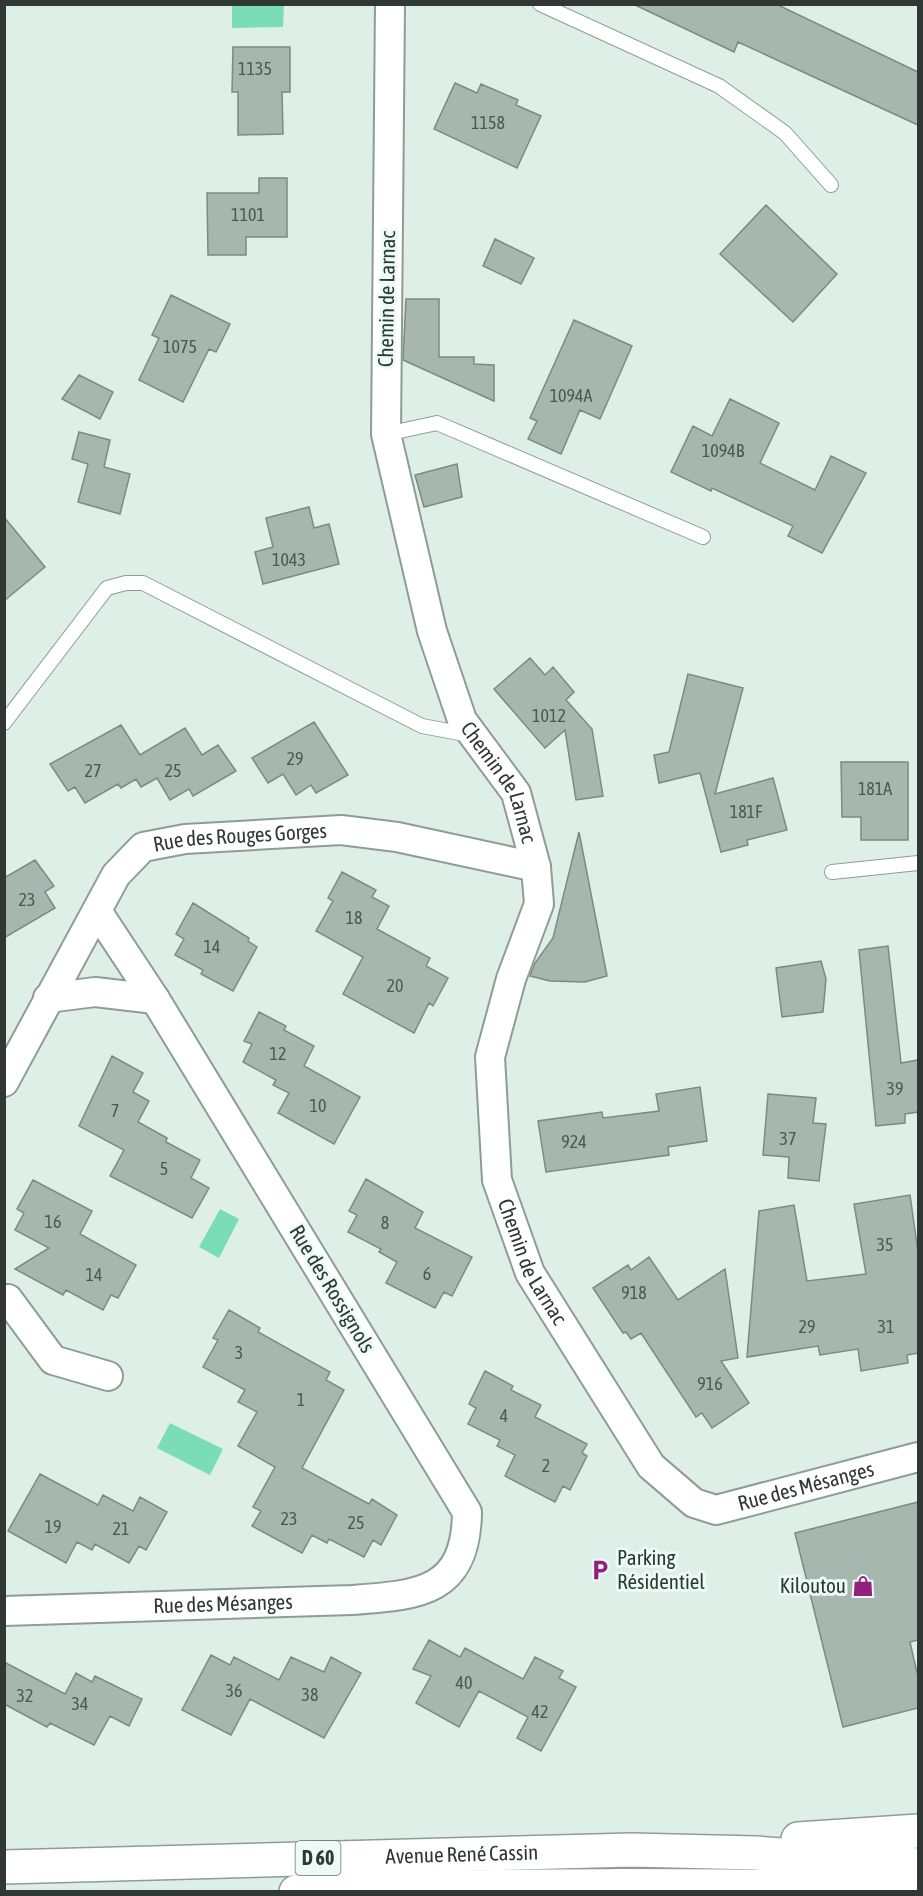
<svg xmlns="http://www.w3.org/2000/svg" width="923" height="1896" viewBox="0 0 923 1896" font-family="'Asap Condensed',sans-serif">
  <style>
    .water { fill: #7bddb8 }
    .building { fill: #a6b7b0; stroke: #7b8b84; stroke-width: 1.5 }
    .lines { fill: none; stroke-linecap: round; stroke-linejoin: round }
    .lane-casing { stroke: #8d9d96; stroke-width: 16 }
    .street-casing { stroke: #8d9d96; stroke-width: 32 }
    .primary-casing { stroke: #8d9d96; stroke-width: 36 }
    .lane { stroke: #fff; stroke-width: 14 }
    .street { stroke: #fff; stroke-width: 28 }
    .primary { stroke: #fff; stroke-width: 33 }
    .labels { text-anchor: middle; stroke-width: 6; stroke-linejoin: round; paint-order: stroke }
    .number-label { font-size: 18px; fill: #4e5753 }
    .shield { fill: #ebfcf5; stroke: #68726e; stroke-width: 1.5 }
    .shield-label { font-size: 20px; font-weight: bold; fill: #303734 }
    .street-label { font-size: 21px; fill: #303734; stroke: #ebfcf5 }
    .poi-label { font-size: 21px; fill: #303734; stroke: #ebfcf5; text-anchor: start }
  </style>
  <rect width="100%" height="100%" fill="#deefe7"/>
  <path class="water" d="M232,5H284L283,27L232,28Z
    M220,1209L239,1219L219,1258L199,1247Z
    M170,1423L223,1449L210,1475L157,1448Z"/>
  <path class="building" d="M633,4H776L918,72V125L738,42L734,52Z
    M233,47H290V92H282L283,134L238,135V92H232Z
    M455,83L477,93L481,84L518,100L516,105L541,116L517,168L434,129Z
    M259,178H287V237H246V255H208L207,193H259Z
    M766,205L837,274L793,322L720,254Z
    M495,239L534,258L521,284L483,266Z
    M171,295L230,324L216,352L209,349L183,402L139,380L159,338L152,335Z
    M406,299H439V357H474V364L494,365V401L403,360Z
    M574,320L632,346L600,419L580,410L561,454L528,439L537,421L530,418Z
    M79,375L113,392L100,419L62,399Z
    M730,399L779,423L760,463L815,490L831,456L866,473L822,553L788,536L793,526L712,488L711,491L671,472L693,426L712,436Z
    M79,432L110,440L104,467L130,474L120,514L78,502L88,464L72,459Z
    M457,464L462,497L424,507L415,475Z
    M309,507L314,528L329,524L339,564L263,584L255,552L273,547L266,518Z
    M4,517L45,567L4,601Z
    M530,658L545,675L553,667L574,692L566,700L592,729L603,796L576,800L565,730L545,748L494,689Z
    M688,674L743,688L715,794L773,778L787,830L747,840L748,845L721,852L700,773L659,783L654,755L669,752Z
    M314,722L348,775L316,793L311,785L296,795L283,774L268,783L252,758Z
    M121,725L140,755L185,728L202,755L218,745L236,771L193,796L189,789L170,800L157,778L141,787L136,779L121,788L118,784L85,803L75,787L68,791L50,764Z
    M841,762H908V840H861V817H842Z
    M579,832L607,976L585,982L550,981L530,976L535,963L553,938Z
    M35,860L54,886L45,892L55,908L4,938V878Z
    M342,872L376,890L372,897L389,906L377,929L430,958L426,966L448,978L433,1006L429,1003L414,1033L343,994L363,957L316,931L333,901L328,898Z
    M193,903L249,938L248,941L257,947L233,991L201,974L203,970L175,955L184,939L176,934Z
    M888,946L901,1063L918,1060V1112L905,1114V1123L876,1126L859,950Z
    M821,961L826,979L823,1012L782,1017L776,968Z
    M259,1012L286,1026L284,1030L314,1046L304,1066L360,1097L334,1144L278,1113L289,1093L273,1085L276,1080L243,1062L252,1044L244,1041Z
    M112,1056L143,1073L133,1092L149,1101L138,1122L167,1138L166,1142L200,1160L191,1178L209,1188L192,1218L110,1176L124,1150L79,1126Z
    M700,1087L707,1141L668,1147L669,1155L546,1172L538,1121L602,1112L603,1118L659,1111L656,1094Z
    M768,1094L816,1098L813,1123L826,1124L819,1181L788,1178L789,1157L763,1155Z
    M366,1179L423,1212L415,1228L472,1257L452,1296L444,1292L435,1308L386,1283L397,1262L379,1252L381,1249L348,1232L357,1215L349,1211Z
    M33,1180L92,1211L80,1234L136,1265L118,1298L111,1295L103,1310L66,1290L63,1295L15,1269L49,1248L15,1230L24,1213L17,1209Z
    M910,1195L918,1252V1353L907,1355L908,1363L861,1371L858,1349L820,1355L818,1346L747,1357L759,1211L794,1205L807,1281L866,1274L854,1204Z
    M649,1257L678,1300L725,1269L738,1358L721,1361L749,1403L712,1428L702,1413L696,1417L641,1333L631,1339L626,1332L623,1333L593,1288L628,1265L631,1270Z
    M229,1310L260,1328L258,1332L330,1372L326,1380L344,1390L302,1468L369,1504L372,1499L397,1515L381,1545L373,1540L364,1557L329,1539L327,1543L312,1535L302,1553L252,1526L261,1511L253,1507L275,1467L238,1446L257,1412L238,1402L245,1390L203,1367L218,1340L213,1338Z
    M485,1371L513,1386L511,1390L541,1405L535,1417L587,1444L582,1453L587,1456L570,1490L563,1486L555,1502L505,1476L515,1455L497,1446L500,1440L468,1424L476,1408L469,1404Z
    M40,1474L98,1505L103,1495L133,1511L140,1497L167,1512L146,1550L139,1546L129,1563L95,1544L92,1550L77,1542L66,1563L8,1531Z
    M918,1502V1640L910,1642L918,1677V1708L843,1727L795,1533Z
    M429,1640L460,1657L465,1648L523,1679L535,1657L563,1671L559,1678L576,1687L541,1751L517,1738L528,1717L479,1691L459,1727L416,1703L431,1676L413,1669Z
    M211,1655L230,1665L234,1657L279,1680L291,1657L324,1672L331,1657L361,1673L324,1738L250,1699L231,1735L182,1710Z
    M4,1662L65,1694L76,1673L92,1682L95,1676L142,1699L129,1726L110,1716L94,1745L50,1723L47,1727L4,1704Z"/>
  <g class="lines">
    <defs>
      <path id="lane" d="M540,4L719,86L785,133L831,185
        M386,434L437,423L703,537
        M4,723L107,588L126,583H143L422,726L470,735
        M832,872L918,863"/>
      <g id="street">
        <path id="s1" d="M390,4L386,434L432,631L462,720L516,793L536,867L539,904L511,979L490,1057L497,1180L530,1273L651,1466L694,1503L716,1510L918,1457"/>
        <path d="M48,998L95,992L155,999"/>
        <path id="s2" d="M4,1082L116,875L143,847L185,839L341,830L397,837L536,867"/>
        <path d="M4,1299H8L53,1360L108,1376"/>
        <path id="s3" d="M4,1611L352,1600C419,1595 466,1593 467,1512L155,999L97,911"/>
      </g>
      <g id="primary">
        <path d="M798,1839L918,1831"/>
        <path id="s4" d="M4,1867L632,1850L756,1853L918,1865"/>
        <path d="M296,1892C503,1883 711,1885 918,1889"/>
      </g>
    </defs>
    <use href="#lane" class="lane-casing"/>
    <use href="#street" class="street-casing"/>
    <use href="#primary" class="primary-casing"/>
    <use href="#lane" class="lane"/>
    <use href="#street" class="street"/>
    <use href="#primary" class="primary"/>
  </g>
  <defs>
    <symbol id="parking-bare" viewBox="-9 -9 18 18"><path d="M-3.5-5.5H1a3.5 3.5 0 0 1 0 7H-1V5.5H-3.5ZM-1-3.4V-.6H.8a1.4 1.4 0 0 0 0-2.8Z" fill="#941f7d" stroke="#ebfcf5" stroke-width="2.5" paint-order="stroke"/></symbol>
    <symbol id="shop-bare" viewBox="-9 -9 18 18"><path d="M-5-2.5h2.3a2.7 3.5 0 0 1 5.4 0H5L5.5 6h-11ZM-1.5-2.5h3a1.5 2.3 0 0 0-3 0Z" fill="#941f7d" stroke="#ebfcf5" stroke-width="2.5" paint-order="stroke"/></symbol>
  </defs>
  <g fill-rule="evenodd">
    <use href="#parking-bare" x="585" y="1555" width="30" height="30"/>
    <use href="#shop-bare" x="848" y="1571" width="30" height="30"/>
  </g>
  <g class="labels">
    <g class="number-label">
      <text x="255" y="75">1135</text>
      <text x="488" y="129">1158</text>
      <text x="248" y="221">1101</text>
      <text x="180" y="353">1075</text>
      <text x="571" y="402">1094A</text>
      <text x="723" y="457">1094B</text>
      <text x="289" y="566">1043</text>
      <text x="549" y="722">1012</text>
      <text x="295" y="765">29</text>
      <text x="93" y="777">27</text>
      <text x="173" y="777">25</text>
      <text x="875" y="795">181A</text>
      <text x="746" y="818">181F</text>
      <text x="27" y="906">23</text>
      <text x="354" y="924">18</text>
      <text x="212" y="953">14</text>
      <text x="395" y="992">20</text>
      <text x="278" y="1060">12</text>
      <text x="895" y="1095">39</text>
      <text x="318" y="1112">10</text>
      <text x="115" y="1117">7</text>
      <text x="788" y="1145">37</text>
      <text x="574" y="1148">924</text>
      <text x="164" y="1175">5</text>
      <text x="53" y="1228">16</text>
      <text x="385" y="1229">8</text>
      <text x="885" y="1251">35</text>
      <text x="427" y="1280">6</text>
      <text x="94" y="1281">14</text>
      <text x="634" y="1299">918</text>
      <text x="807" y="1333">29</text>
      <text x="886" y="1333">31</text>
      <text x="239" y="1359">3</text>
      <text x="710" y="1390">916</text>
      <text x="301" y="1406">1</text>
      <text x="504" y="1422">4</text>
      <text x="546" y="1472">2</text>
      <text x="289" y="1525">23</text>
      <text x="356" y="1529">25</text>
      <text x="53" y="1533">19</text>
      <text x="121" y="1535">21</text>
      <text x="464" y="1689">40</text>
      <text x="234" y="1697">36</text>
      <text x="310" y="1701">38</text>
      <text x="25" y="1702">32</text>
      <text x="80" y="1710">34</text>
      <text x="540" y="1718">42</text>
    </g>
    <rect class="shield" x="295.5" y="1841" width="45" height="34" rx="4.5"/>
    <g class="shield-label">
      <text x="318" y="1865">D 60</text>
    </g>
    <g class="street-label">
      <text transform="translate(387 299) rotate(-89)" y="7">Chemin de Larnac</text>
      <text dy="7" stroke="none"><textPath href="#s1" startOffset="800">Chemin de Larnac</textPath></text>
      <text dy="7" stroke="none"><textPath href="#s2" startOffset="372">Rue des Rouges Gorges</textPath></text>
      <text dy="7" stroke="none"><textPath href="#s1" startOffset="1304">Chemin de Larnac</textPath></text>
      <text transform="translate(332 1289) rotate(59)" y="7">Rue des Rossignols</text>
      <text dy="7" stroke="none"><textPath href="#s1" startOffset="1714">Rue des Mésanges</textPath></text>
      <text dy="7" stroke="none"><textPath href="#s3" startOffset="219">Rue des Mésanges</textPath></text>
      <text dy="7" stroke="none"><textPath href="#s4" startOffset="458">Avenue René Cassin</textPath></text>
    </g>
    <g class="poi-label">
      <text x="617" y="1565">Parking<tspan x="617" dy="24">Résidentiel</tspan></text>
      <text x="846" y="1593" text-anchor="end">Kiloutou</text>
    </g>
  </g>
  <rect width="923" height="1896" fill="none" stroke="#303734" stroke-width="12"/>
</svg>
